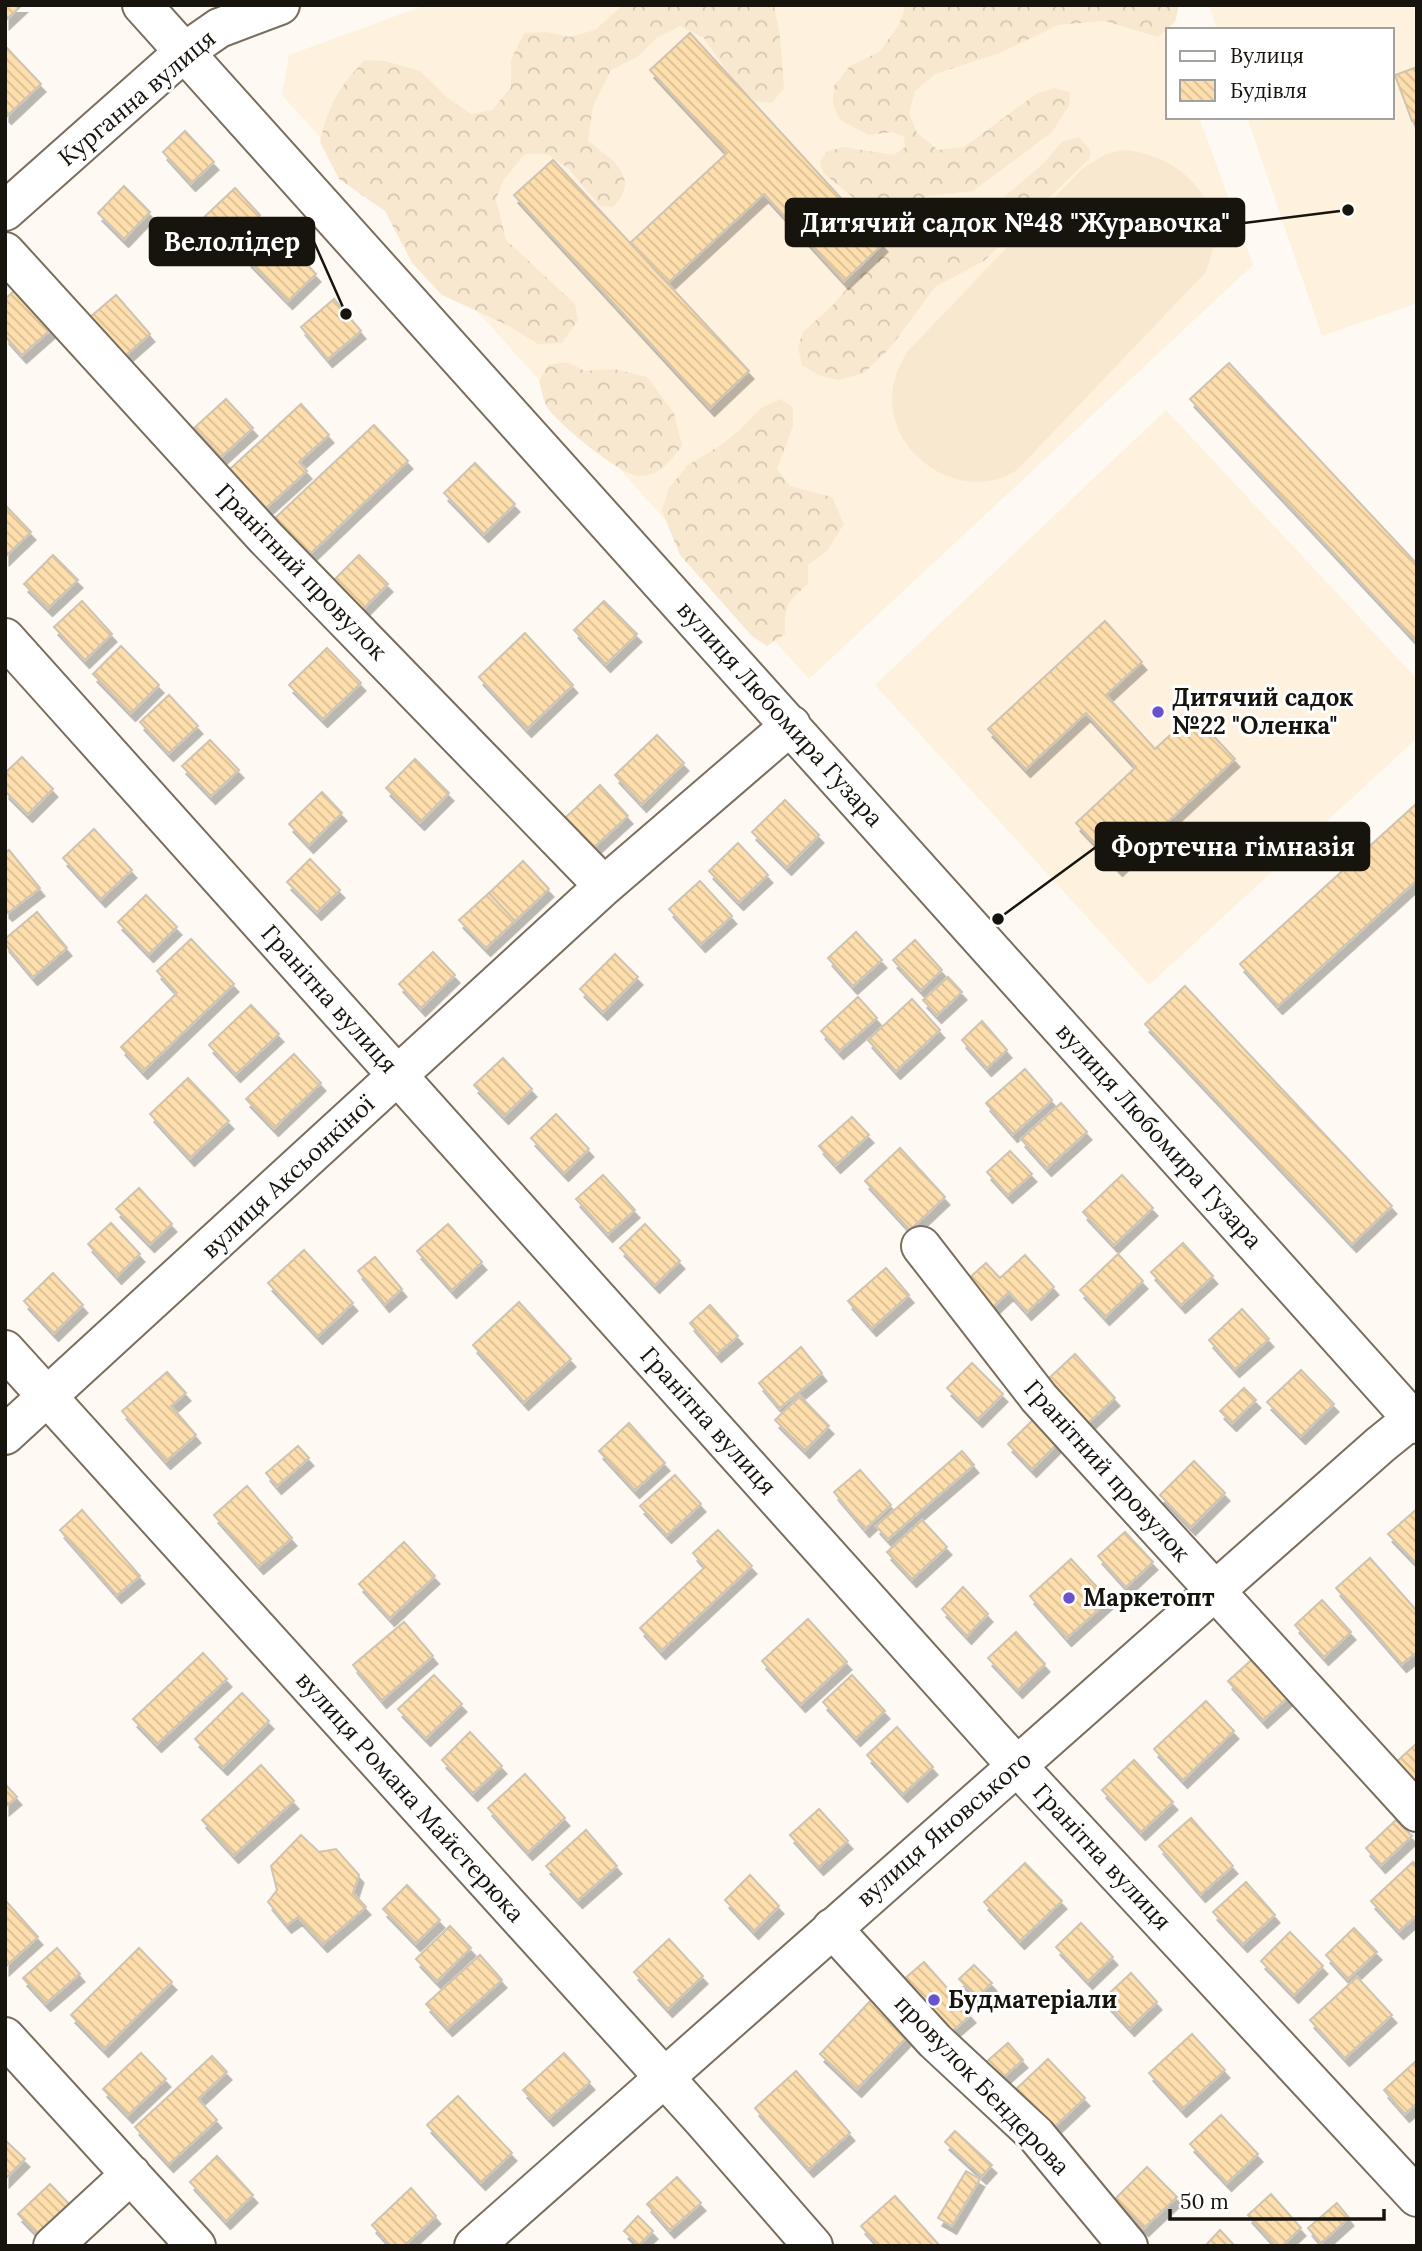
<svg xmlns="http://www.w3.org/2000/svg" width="1422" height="2251" viewBox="0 0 1422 2251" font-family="Lora,serif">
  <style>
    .built { fill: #fef1dd }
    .grass { fill: #f8e8cf }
    .forest { fill: url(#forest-crowns) }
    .building { fill: url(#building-back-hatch); stroke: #cfc3b2; stroke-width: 2; filter: url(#shadow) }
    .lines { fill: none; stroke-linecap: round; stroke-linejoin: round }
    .minor-casing { stroke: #7a6f5f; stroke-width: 42 }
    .major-casing { stroke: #7a6f5f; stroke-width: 42 }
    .minor { stroke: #fff; stroke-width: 38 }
    .major { stroke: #fff; stroke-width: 38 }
    .poi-dot { fill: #6b51cb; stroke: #fff; stroke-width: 2.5 }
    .labels { text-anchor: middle; stroke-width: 6; stroke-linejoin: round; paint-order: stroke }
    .street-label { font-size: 24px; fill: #17130d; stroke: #fff }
    .poi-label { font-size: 24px; font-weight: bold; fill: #17130d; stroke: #fff; text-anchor: start }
    .leader { fill: none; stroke: #17130d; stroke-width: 2.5 }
    .callout-dot { fill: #17130d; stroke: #fff; stroke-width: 2.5 }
    .callout { fill: #17130d; stroke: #17130d; stroke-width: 2.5 }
    .callout-label { font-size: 26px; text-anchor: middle; font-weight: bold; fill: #fff }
  </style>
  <defs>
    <pattern id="forest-crowns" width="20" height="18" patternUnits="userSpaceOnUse" patternTransform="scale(1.75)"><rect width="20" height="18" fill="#f8e8cf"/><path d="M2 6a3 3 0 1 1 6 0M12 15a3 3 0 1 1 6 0" fill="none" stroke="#d4c6b1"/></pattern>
    <pattern id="building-back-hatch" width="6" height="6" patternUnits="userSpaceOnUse" patternTransform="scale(1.75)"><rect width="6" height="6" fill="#fddeac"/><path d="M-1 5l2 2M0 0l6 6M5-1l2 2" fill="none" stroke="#d8be93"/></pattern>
    <filter id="shadow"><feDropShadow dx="4.5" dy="8" stdDeviation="0" flood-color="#0004"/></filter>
  </defs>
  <rect width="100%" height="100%" fill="#fef9f2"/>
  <path class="built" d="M426,5H1159L1168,31V117H1199L1253,265L809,679L282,95L289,55Z
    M1209,5H1417V303L1322,336L1247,117H1392V30H1217Z
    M1166,410L1417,679V738L1149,985L875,685Z"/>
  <path class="grass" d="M1124,150C1167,153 1212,185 1215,231C1215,246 1210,260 1205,273L1017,470C967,503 895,462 892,403C891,384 898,368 907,352L1082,169L1106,154Z"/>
  <path class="forest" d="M623,5H774L780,37L784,88L772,103L755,101L733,80L704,38L680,26L657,38L637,57L611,70L593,106L588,141C612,160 642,176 613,207L600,206L568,168L547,154H525L504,179L496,199L506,240L575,304L578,320L562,343L538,344L507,325L442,295L412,263L385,211L339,179L320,142C329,104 338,88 365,60L385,61L420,71L448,98L471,114L492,110L511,87V60L524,33L547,32L570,37L595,30Z
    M906,5H1179L1175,22L1158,37L1105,21L1058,25L1000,53L935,74L915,91L909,113L917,133L938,150L964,147L1036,94L1054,88L1070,92L1069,106L1052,132L973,191L927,196L910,209L918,224L933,235L964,230L1042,165L1062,142L1079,137L1090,150V158L984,261L935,287L890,348L864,373L838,380L818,375L802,365L798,347L803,332L832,306L855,279L875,247L854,198L823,173L820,162L826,152L843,147L894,155L905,147L904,137L892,132L869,135L840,120L833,104L834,86L850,66L879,52L899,25Z
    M567,362L585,371L614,369L647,377L674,413L682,446C671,460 659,477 639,476C620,475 557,423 547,407C543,400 542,389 539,381L548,365Z
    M781,399L793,407V426L777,469L790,486L832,497L844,524L827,551L808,565V584C787,602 784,606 785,634L767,646L752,636L680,555L662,511L669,488L688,465L721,445L740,430L761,408Z"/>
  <path class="building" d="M5,5H22L5,21Z
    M690,33L883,244L844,281L764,194L668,283L630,243L727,153L650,70Z
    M5,46L41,84L7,116L5,114Z
    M1417,67V119L1412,121L1395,75Z
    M185,131L214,162L191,183L163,152Z
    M553,160L749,371L710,408L514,195Z
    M124,186L150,212L124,239L98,213Z
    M235,188L260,215L225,248L200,221Z
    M276,231L316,274L288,301L247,259Z
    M20,286L55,326L22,355L5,336V299Z
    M116,295L150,334L118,362L83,323Z
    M334,299L361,331L328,359L301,327Z
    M1229,363L1417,564V642L1190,399Z
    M226,399L253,428L221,457L194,428Z
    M301,404L329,435L299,462L307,471L266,508L230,469Z
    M374,425L408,461L309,555L274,519Z
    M475,463L515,504L484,534L444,493Z
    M5,505L31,532L5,557Z
    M53,555L78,580L48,608L24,584Z
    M359,555L388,584L362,610L333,581Z
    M82,601L112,634L85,660L54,627Z
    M604,601L637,634L606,664L574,630Z
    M1105,621L1142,662L1106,695L1155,749L1193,714L1235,759L1118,868L1076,823L1136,767L1086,713L1026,769L988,729Z
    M525,633L573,685L527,729L479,677Z
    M121,646L159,685L131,713L93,674Z
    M327,648L361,683L323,719L289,685Z
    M169,695L198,726L169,753L140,722Z
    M657,735L684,763L642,804L615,775Z
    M210,740L239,770L211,796L182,766Z
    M22,757L53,789L28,814L5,791V773Z
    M415,759L449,793L420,822L386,788Z
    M600,785L628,816L592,849L565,818Z
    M322,792L342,813L309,845L289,824Z
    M785,800L819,835L787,867L752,832Z
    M1417,803V880L1278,1006L1240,964Z
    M94,829L132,870L101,899L63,858Z
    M738,843L768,875L739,902L709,871Z
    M9,850L40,888L8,913L5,910V853Z
    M310,859L340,890L317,912L287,882Z
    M523,861L549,889L515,921L489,893Z
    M700,881L732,916L701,944L669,909Z
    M489,893L515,921L486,948L459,920Z
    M146,895L177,927L149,954L118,922Z
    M37,912L67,948L33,977L5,944V939Z
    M856,932L882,960L853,986L828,958Z
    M191,939L234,984L143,1071L121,1047L177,993L157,971Z
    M915,940L942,970L921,990L893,960Z
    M433,952L455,975L421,1008L399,984Z
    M615,954L638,977L603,1012L580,989Z
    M948,977L962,992L937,1015L923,1000Z
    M1185,986L1392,1206L1352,1244L1145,1024Z
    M858,997L877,1018L839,1051L821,1031Z
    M912,999L940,1030L896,1071L868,1040Z
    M251,1005L279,1034L236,1074L209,1045Z
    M982,1021L1007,1050L987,1068L962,1040Z
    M294,1054L321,1083L274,1128L246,1099Z
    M503,1058L532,1089L504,1116L474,1085Z
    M1025,1069L1052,1100L1013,1134L986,1103Z
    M188,1078L229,1121L190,1158L150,1114Z
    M1061,1103L1087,1132L1047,1168L1021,1139Z
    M556,1114L589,1149L564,1173L531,1138Z
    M852,1117L869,1135L836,1165L819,1146Z
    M900,1148L945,1197L910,1230L865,1181Z
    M1010,1151L1032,1174L1008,1195L987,1172Z
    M603,1175L635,1210L608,1234L576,1199Z
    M1122,1175L1153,1208L1114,1245L1083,1212Z
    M139,1188L172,1224L150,1244L116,1209Z
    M111,1223L140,1254L117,1276L88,1244Z
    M448,1224L482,1262L452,1290L417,1251Z
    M645,1224L680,1261L655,1285L620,1248Z
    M1183,1243L1213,1276L1181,1305L1151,1272Z
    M304,1250L353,1303L318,1336L268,1283Z
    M1118,1254L1143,1281L1105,1317L1080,1290Z
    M1025,1255L1054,1287L1027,1312L1009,1292L993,1307L968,1279L986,1263L1000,1278Z
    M375,1257L402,1289L385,1304L358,1271Z
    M886,1268L909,1295L872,1328L848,1301Z
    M53,1273L83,1305L54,1333L24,1301Z
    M519,1302L571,1359L524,1402L473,1345Z
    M710,1305L738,1336L717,1354L690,1323Z
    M1242,1309L1269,1339L1235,1369L1209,1340Z
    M801,1347L822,1373L780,1408L759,1383Z
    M1075,1354L1115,1398L1087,1424L1047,1380Z
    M972,1363L1003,1394L978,1419L947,1388Z
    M1301,1370L1334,1404L1301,1436L1267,1402Z
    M167,1372L186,1393L171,1406L196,1435L166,1461L122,1411Z
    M1244,1388L1256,1400L1232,1423L1220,1411Z
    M800,1396L829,1426L805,1450L775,1420Z
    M1033,1420L1057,1444L1032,1469L1008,1444Z
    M629,1423L665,1463L635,1490L599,1451Z
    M298,1446L309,1458L277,1486L266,1473Z
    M962,1451L974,1465L888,1539L876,1526Z
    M1194,1461L1225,1493L1191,1527L1160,1495Z
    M860,1470L891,1505L865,1529L834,1492Z
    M675,1475L701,1504L667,1535L640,1506Z
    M247,1486L292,1538L259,1566L214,1515Z
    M1417,1509V1564L1388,1534Z
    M82,1510L140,1576L117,1595L60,1530Z
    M922,1520L947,1547L912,1579L887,1552Z
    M718,1530L752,1566L661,1651L640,1628L705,1567L693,1553Z
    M1125,1532L1153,1562L1126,1587L1098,1556Z
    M404,1542L435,1576L390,1618L359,1584Z
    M1370,1558L1417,1611V1652L1402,1664L1336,1588Z
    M1071,1559L1109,1600L1067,1638L1030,1596Z
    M963,1587L988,1614L967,1636L942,1609Z
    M1322,1600L1351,1632L1324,1657L1295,1625Z
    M808,1619L847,1662L801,1704L762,1661Z
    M404,1622L433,1656L382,1700L353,1665Z
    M1016,1632L1045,1664L1018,1690L988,1658Z
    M203,1653L227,1679L157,1744L133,1719Z
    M1258,1654L1293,1693L1263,1720L1228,1681Z
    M434,1675L462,1704L426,1738L398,1709Z
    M852,1675L885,1711L856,1738L823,1702Z
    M242,1693L269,1721L223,1767L195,1739Z
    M1206,1701L1234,1731L1183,1780L1154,1749Z
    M897,1727L933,1767L903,1794L867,1755Z
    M470,1732L502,1766L473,1793L442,1760Z
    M1417,1743V1787L1395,1763Z
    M1134,1760L1173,1802L1141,1832L1102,1790Z
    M261,1765L294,1801L234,1855L202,1820Z
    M525,1774L565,1818L528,1852L488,1808Z
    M5,1784L17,1797L5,1807Z
    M819,1809L848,1841L819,1867L790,1835Z
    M1191,1818L1233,1866L1201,1894L1159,1846Z
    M1396,1820L1412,1836L1381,1865L1366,1848Z
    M586,1830L617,1866L578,1900L546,1866Z
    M301,1835L319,1852L336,1849L359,1875L353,1893L366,1907L323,1944L298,1917L287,1925L268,1902L277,1890L271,1866Z
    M1413,1862L1417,1866V1915L1399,1931L1371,1901Z
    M1025,1863L1062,1901L1020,1941L984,1902Z
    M750,1875L779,1906L754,1931L725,1900Z
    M1246,1882L1275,1915L1243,1944L1213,1912Z
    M407,1885L440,1920L416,1943L383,1909Z
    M5,1900L38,1937L5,1967Z
    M1081,1923L1113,1957L1088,1981L1056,1947Z
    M450,1926L471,1948L437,1981L416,1959Z
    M1354,1928L1377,1952L1348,1979L1326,1955Z
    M1290,1932L1323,1966L1294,1995L1261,1961Z
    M669,1939L703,1976L668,2009L634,1972Z
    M57,1948L80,1974L46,2003L23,1978Z
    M139,1948L172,1982L104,2049L71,2015Z
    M480,1955L502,1980L448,2028L426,2004Z
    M924,1962L971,2015L944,2038L897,1985Z
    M974,1965L992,1983L977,1997L959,1979Z
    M1131,1973L1157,2002L1130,2028L1103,1999Z
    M1357,1977L1392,2015L1345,2058L1310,2020Z
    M874,1997L911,2033L857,2089L820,2054Z
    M1192,2034L1225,2070L1182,2109L1149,2073Z
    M1008,2043L1023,2060L993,2086L978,2069Z
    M141,2053L166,2079L128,2115L103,2089Z
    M564,2053L590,2082L549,2118L523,2090Z
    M212,2056L227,2072L198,2099L217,2120L169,2164L135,2127Z
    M1048,2059L1085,2098L1050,2131L1014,2091Z
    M1417,2060V2103L1405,2114L1384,2090Z
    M796,2071L850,2133L809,2169L755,2108Z
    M458,2096L512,2153L481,2182L427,2125Z
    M1221,2115L1258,2154L1227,2183L1190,2144Z
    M955,2131L992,2165L982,2176L945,2142Z
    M5,2140L25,2159L5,2179Z
    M217,2156L253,2195L226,2221L190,2182Z
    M1147,2167L1177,2197L1144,2228L1115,2199Z
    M966,2171L980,2179L952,2226L938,2218Z
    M677,2177L701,2203L670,2230L647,2204Z
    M50,2184L74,2209L42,2239L18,2214Z
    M411,2188L436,2216L404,2246H391L372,2225Z
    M1271,2194L1301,2228L1282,2246H1276L1248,2215Z
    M895,2196L940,2246H879L861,2226Z
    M1337,2203L1349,2218L1321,2243L1308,2228Z
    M638,2216L653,2231L639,2245L624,2231Z
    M1220,2230L1235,2246H1205Z"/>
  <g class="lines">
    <defs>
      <path id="minor" d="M142,5L1417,1424
        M5,211L183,53L219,28L280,5
        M5,252L265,537L604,886
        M5,638L1016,1765L1417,2197
        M921,1246L1039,1398L1417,1812
        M5,1350L702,2119L813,2246
        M5,1435L604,886L791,725
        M832,1928L935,2041L1036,2135L1128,2246
        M5,2037L196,2246
        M53,2246L131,2174"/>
      <path id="major" d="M474,2246L1380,1445L1417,1415"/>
    </defs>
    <use href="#minor" class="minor-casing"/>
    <use href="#major" class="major-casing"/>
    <use href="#minor" class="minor"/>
    <use href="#major" class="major"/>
  </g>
  <g class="poi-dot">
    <circle cx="1158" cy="712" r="7"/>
    <circle cx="1069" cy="1598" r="7"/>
    <circle cx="934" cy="2000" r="7"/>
  </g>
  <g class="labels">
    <g class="street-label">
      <text transform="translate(137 98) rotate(-40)" y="8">Курганна вулиця</text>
      <text transform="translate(301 572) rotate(46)" y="8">Гранітний провулок</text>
      <text transform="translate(780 714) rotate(48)" y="8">вулиця Любомира Гузара</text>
      <text transform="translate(329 999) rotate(48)" y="8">Гранітна вулиця</text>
      <text transform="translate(1159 1136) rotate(48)" y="8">вулиця Любомира Гузара</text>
      <text transform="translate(288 1177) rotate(-43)" y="8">вулиця Аксьонкіної</text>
      <text transform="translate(708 1421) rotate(48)" y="8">Гранітна вулиця</text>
      <text transform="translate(1107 1471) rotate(48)" y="8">Гранітний провулок</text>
      <text transform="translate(410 1797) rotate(48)" y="8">вулиця Романа Майстерюка</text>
      <text transform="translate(944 1829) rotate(-41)" y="8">вулиця Яновського</text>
      <text transform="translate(1102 1857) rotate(47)" y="8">Гранітна вулиця</text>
      <text transform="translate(982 2085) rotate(46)" y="8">провулок Бендерова</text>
    </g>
    <g class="poi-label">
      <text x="1172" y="706">Дитячий садок<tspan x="1172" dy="28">№22 "Оленка"</tspan></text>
      <text x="1083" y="1606">Маркетопт</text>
      <text x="948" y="2008">Будматеріали</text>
    </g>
  </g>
  <path class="leader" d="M1348 210L1244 223M346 314L314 242M998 919L1096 847"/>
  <g class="callout-dot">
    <circle cx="1348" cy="210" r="7"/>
    <circle cx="346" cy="314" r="7"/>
    <circle cx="998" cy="919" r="7"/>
  </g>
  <g class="callout">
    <rect x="786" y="199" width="458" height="47" rx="7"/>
    <rect x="150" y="218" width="164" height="47" rx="7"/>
    <rect x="1096" y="823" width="273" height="47" rx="7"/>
  </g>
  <g class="callout-label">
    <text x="1015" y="232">Дитячий садок №48 "Журавочка"</text>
    <text x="232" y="251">Велолідер</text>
    <text x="1233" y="856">Фортечна гімназія</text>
  </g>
  <rect width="1422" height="2251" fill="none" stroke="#17130d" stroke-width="14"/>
  <rect x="1166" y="28" width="228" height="91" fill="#ffffff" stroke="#a2a19e" stroke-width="2"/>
  <rect x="1180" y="51" width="35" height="10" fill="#ffffff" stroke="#a2a19e" stroke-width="2"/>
  <text x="1230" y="63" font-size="21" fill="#17130d">Вулиця</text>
  <rect x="1180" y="80" width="35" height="21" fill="url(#building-back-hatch)" stroke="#a2a19e" stroke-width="2"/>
  <text x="1230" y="98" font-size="21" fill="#17130d">Будівля</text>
  <path d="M1170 2209v10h214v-10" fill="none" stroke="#17130d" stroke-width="3.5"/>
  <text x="1180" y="2209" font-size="21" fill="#17130d" stroke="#ffffff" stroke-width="5" paint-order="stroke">50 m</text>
</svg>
